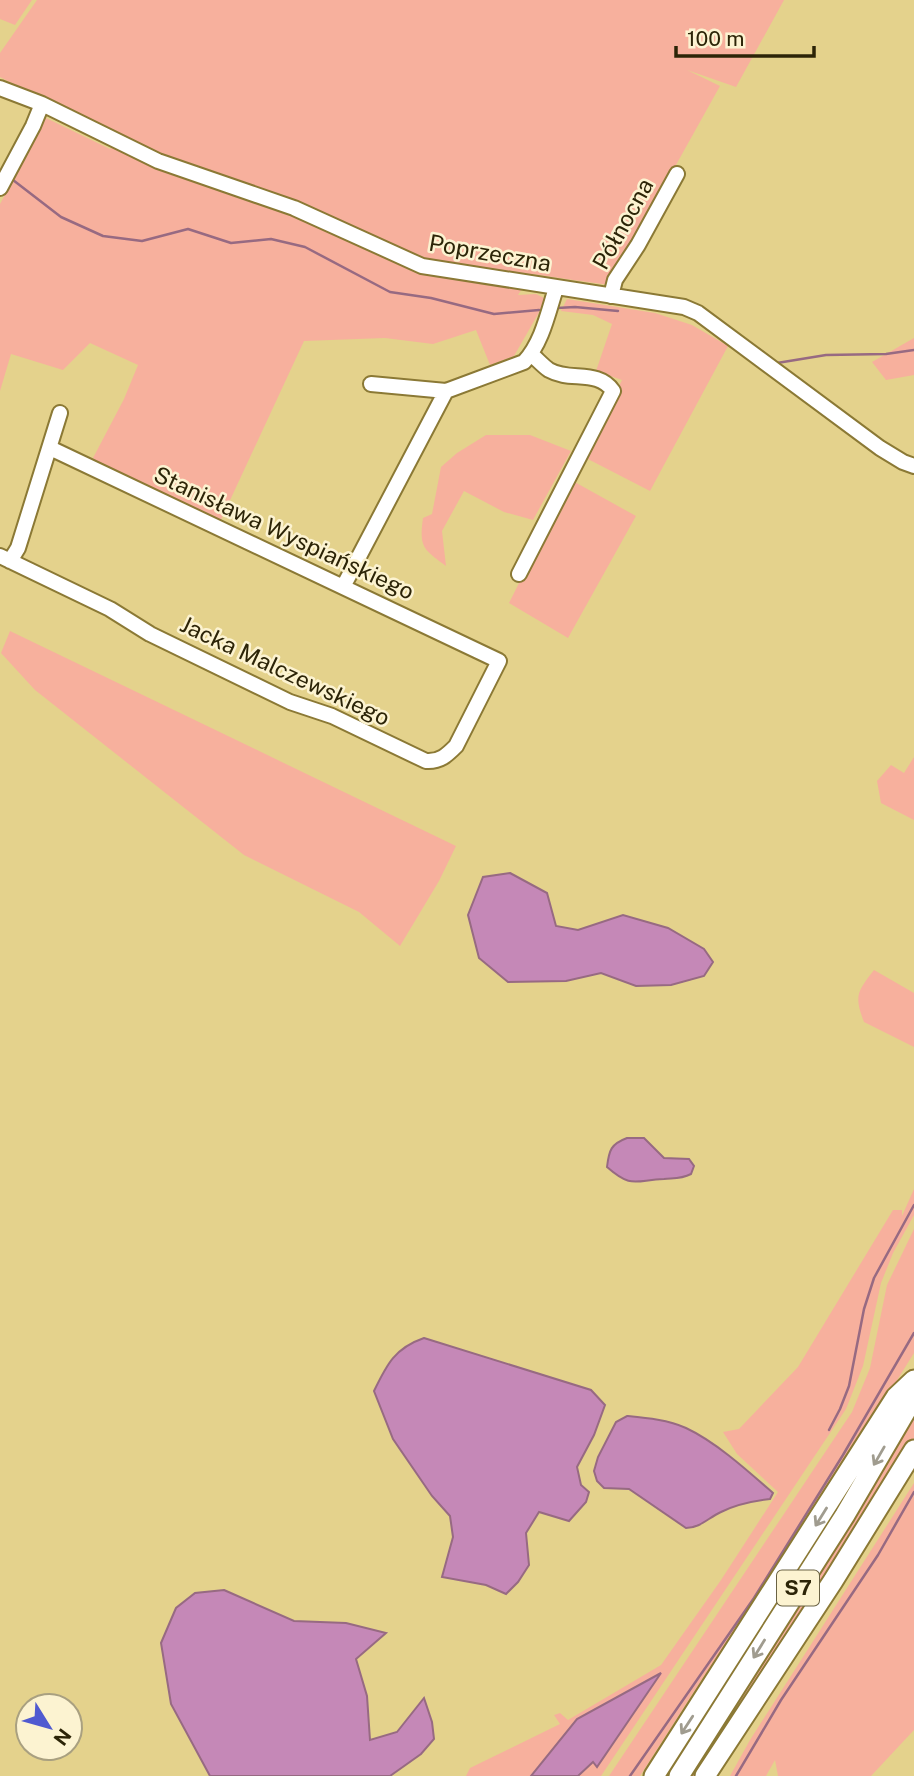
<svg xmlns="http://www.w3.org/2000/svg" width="914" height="1776" viewBox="0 0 914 1776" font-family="'Public Sans',sans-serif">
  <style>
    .green { fill: #f7b09d }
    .water { fill: #c588b7; stroke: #976a82; stroke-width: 2 }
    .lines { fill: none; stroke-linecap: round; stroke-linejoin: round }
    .stream { stroke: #976a82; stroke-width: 2.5 }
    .minor-casing { stroke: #8b7935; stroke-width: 18 }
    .highway-casing { stroke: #8b7935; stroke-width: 23 }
    .minor { stroke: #fff; stroke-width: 14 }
    .highway { stroke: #fff; stroke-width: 19 }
    .oneway { stroke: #a09c8f }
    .labels { text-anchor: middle; stroke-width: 5; stroke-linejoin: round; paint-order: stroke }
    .shield { fill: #fcf3d1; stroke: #6a6244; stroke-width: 2 }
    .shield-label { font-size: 21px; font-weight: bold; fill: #2c2407 }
    .street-label { font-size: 23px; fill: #2c2407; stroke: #fcf3d1 }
  </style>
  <rect width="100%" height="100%" fill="#e4d28c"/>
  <path class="green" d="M0,0H32L15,25L0,19Z
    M37,0H784L736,87L687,70L720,86L609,285L531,274L518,295L536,294L544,298L545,302L514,356L490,365L476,330L433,344L385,338L304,341L219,524L98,464L93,458L124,399L138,365L90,343L63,370L11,354L0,391V204L46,118L110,149L120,139L0,77V53Z
    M567,299L655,313L692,325L728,346L650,491L584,457L622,380L596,371L612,324L593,315L561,311Z
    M914,338V375L886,380L872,362Z
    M486,435H530L571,451L533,520L504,512L464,491L442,531L446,566C423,549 419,547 423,518L432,514L441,467L457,453Z
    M571,480L636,516L568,638L509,603Z
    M10,631L456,846L439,881L400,946L359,912L244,855L35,690L1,653Z
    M914,757V820L881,803L877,781L891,765L904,773Z
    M874,970L914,993V1047L864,1022C854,996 857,992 874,970Z
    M914,1189V1215L893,1253L881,1283L863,1366L846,1409L601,1776H466L470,1768L560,1724L554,1715L560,1713L568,1720L661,1665L721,1580L778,1492L737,1454L723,1432L739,1429L798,1367L893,1210H902V1216Z
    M914,1229V1353L759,1601L706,1673L640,1776H609L852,1412L870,1368L887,1285Z
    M899,1402L852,1487L669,1776H661Z
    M914,1409V1438L888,1481L698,1776H685Z
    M914,1483V1730L871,1776H778L775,1760L766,1776H730L750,1740Z"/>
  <path class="water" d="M510,873L547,893L556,926L578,930L623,915L668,928L704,949L713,962L704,976L671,985L636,986L601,973L566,981L508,982L479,958L468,915L483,877Z
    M627,1138H644L664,1158L689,1159L694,1166L691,1174C681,1179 675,1178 664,1179C635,1180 632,1189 607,1167C609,1150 611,1144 627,1138Z
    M424,1338L591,1390L605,1405L594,1435L577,1467L581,1485L589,1492L586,1502L569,1521L539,1512L526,1533L529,1565L518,1582L506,1594L486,1585L442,1577L453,1537L450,1516L432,1496L393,1439L374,1391C387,1364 395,1348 424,1338Z
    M627,1416C647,1418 668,1420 686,1428C716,1442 748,1471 773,1493L770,1499C753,1501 737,1504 721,1512C708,1518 700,1528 686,1528L629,1489L604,1488L597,1481L594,1471L598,1457L616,1422Z
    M224,1590L294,1621L346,1623L386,1633L356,1659L367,1696L370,1740L397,1732L424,1698L432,1722L434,1739L421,1754L390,1776H210L171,1704L161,1643L176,1608L195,1593Z
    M661,1673L597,1767L593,1762L578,1776H531L577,1719Z"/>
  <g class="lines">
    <path class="stream" d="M13,180L61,217L103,236L142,241L188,229L231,243L271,239L305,247L390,292L431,298L494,314L539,310
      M557,308L575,307L618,311
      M759,349L777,363L826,355L886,354L914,350
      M829,1430L840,1409L849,1386L864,1309L874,1278L914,1205
      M630,1776L754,1598L843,1455L914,1333
      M736,1776L781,1700L878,1555L914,1492"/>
    <defs>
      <path id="minor" d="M0,88L42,104L158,161L294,208L422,266L684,307L698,313L880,448L903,462L914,466
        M0,188L33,126L42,104
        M611,296L615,280L638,245L677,174
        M371,384L446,391L524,362C542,343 548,313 556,288
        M0,556L110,609L150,634L290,702L332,716L426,761C440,762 447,755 456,746L499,661L50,448
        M10,561L18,548L60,413
        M519,574L613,391C598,369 570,382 549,370C543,366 537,359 531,354
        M343,587L446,391"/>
      <path id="highway" d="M654,1776L896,1397L914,1380
        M679,1776L845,1515L914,1397
        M705,1776L833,1581L914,1450"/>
    </defs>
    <use href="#minor" class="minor-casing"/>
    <use href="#highway" class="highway-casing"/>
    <use href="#minor" class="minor"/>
    <use href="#highway" class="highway"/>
  </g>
  <defs><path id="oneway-shaft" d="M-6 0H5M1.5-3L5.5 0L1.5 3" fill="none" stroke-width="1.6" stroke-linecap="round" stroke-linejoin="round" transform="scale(1.75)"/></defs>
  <g class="oneway">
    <use href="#oneway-shaft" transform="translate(879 1456) rotate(120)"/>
    <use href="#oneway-shaft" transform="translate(821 1517) rotate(122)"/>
    <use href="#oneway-shaft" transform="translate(759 1649) rotate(122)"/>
    <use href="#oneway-shaft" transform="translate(687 1725) rotate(123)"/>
  </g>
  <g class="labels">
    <rect class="shield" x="777" y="1570.5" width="42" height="35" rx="5"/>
    <g class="shield-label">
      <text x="798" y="1595">S7</text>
    </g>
    <g class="street-label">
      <text transform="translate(623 224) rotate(-61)" y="8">Północna</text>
      <text transform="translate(490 253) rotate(10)" y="8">Poprzeczna</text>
      <text transform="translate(284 533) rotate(25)" y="8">Stanisława Wyspiańskiego</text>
      <text transform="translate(285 671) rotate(25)" y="8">Jacka Malczewskiego</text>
    </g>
  </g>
  <g transform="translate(49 1727) rotate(127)"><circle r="33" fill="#fcf3d1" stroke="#a9a080" stroke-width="2"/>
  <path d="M0-5L12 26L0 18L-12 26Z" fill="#505ad0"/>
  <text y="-10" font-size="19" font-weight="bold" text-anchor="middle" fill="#2c2407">N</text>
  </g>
  <path d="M676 46v10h138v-10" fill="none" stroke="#2c2407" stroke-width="3.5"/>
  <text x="687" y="46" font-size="21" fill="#2c2407" stroke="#fcf3d1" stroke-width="5" paint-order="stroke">100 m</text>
</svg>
